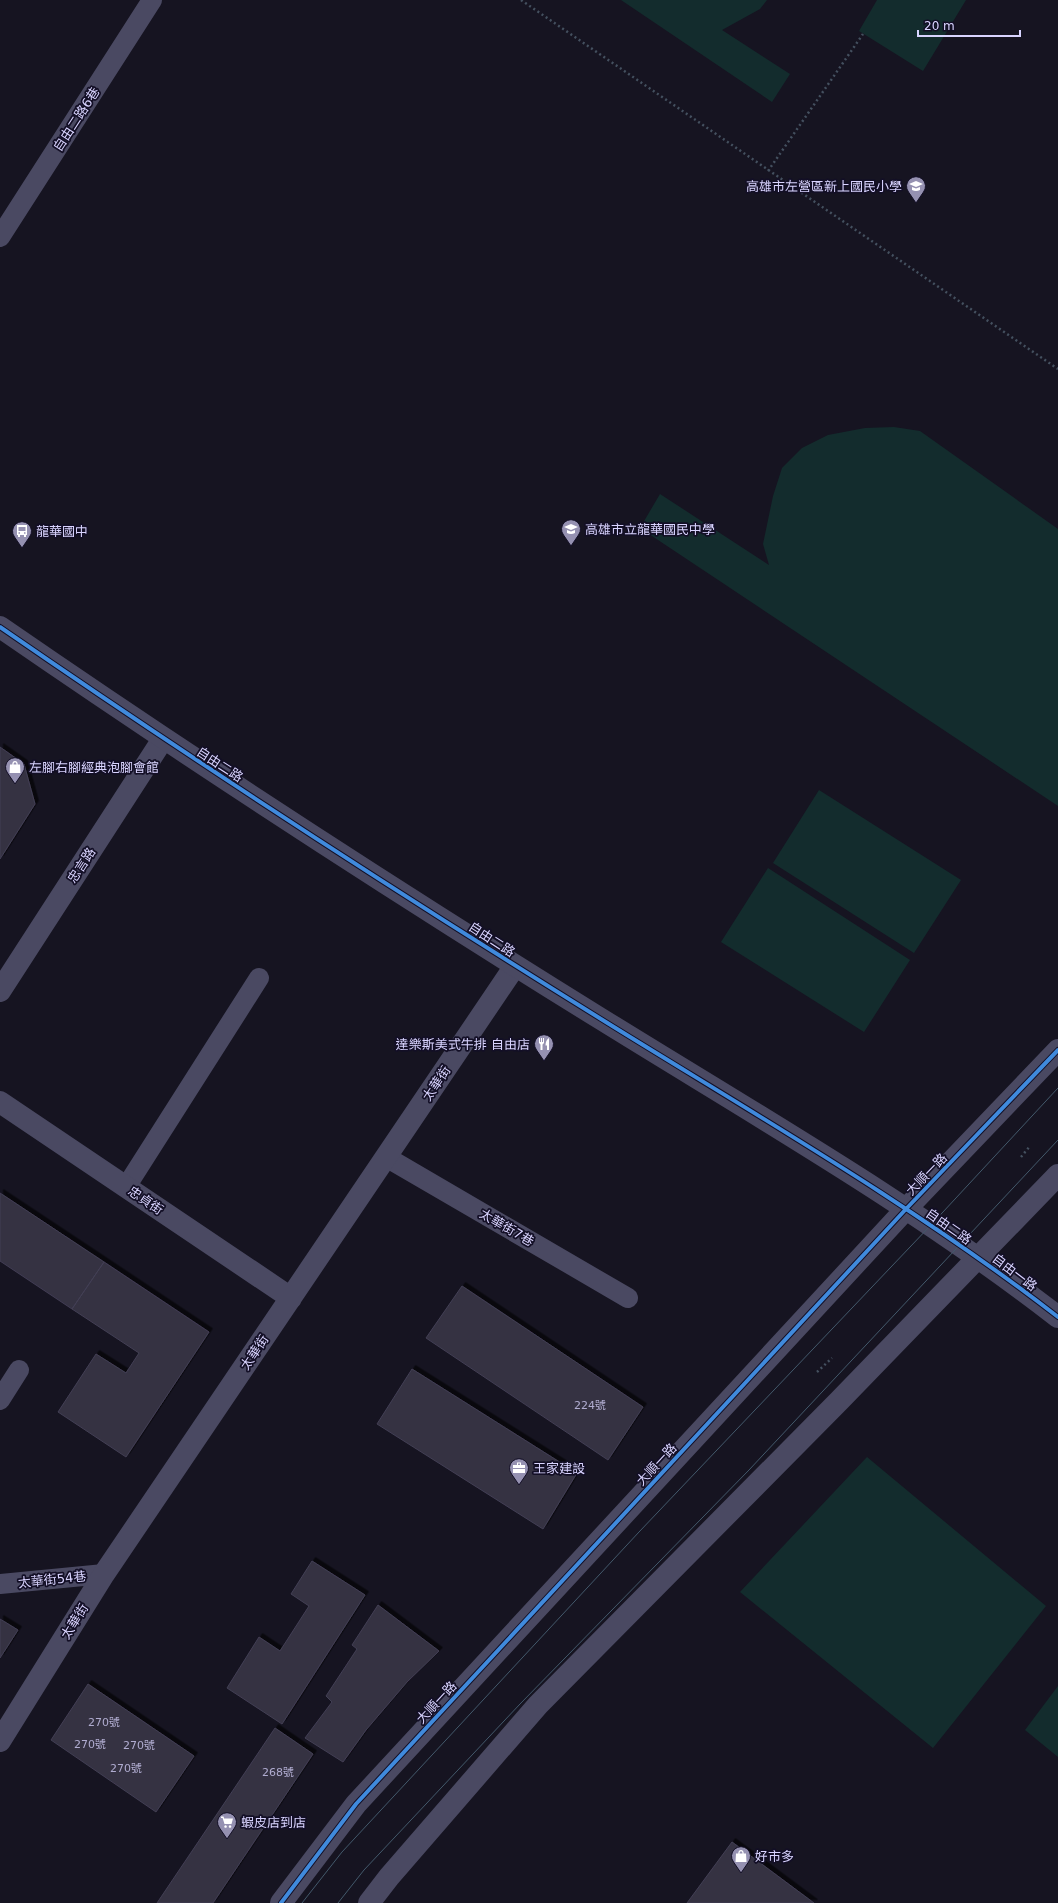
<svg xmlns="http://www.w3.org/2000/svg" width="1058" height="1903" viewBox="0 0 1058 1903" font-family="'DejaVu Sans','Noto Sans TC',sans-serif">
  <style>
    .green { fill: #132c2d }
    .building { fill: #343243; stroke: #433f54; filter: url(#shadow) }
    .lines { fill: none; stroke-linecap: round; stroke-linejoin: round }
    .path { stroke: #44505f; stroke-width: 2.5; stroke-dasharray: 2 3; stroke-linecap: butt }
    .service { stroke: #4a4962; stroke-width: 20 }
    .minor { stroke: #4a4962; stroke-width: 22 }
    .tertiary { stroke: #4a4962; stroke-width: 22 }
    .tram { stroke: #43596b; stroke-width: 1 }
    .cycleway-casing { stroke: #130f26; stroke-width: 6 }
    .cycleway { stroke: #408adc; stroke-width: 4 }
    .labels { text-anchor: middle; stroke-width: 3.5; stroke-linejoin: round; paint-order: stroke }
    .number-label { font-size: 11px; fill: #b0acd0 }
    .street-label { font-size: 13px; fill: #d9d4ff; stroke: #130f26 }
    .poi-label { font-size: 13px; fill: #d9d4ff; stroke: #130f26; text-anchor: start }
  </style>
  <defs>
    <filter id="shadow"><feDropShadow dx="3.5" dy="-3.5" stdDeviation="0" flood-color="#0009"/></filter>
  </defs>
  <rect width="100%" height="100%" fill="#161421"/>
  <path class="green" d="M621,0H767L760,9L722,30L790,74L772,102Z
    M877,0H966L923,71L859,31Z
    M894,427L920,431L1058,529V806L640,528L660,494L769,565L763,544L773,496L782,468L802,448L828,435L865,428Z
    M819,790L961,880L914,953L773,863Z
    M768,868L910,960L864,1032L721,942Z
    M867,1457L1046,1606L933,1748L740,1592Z
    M1058,1686V1757L1025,1730Z"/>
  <path class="building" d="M0,747L24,764L35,804L0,859Z
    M0,1193L104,1262L72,1309L0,1261Z
    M104,1262L209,1332L126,1457L58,1412L96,1354L126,1373L139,1353L72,1309Z
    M462,1286L643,1407L608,1460L426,1338Z
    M412,1369L577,1473L543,1529L377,1424Z
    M312,1561L365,1595L282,1724L227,1688L259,1637L280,1651L309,1606L291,1594Z
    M378,1605L439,1651L407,1682L366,1730L343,1762L305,1738L332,1702L326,1696L357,1649L352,1645Z
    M0,1619L18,1630L0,1658Z
    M88,1684L194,1756L156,1812L51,1740Z
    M275,1728L313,1754L213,1903H157Z
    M732,1842L814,1903H687Z"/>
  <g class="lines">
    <path class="path" d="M521,0L1058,369
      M768,171L863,34
      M1021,1157L1030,1146
      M817,1372L832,1358"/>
    <path class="service" d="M0,237L152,0
      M386,1157L628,1298
      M126,1187L259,978
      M0,1400L19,1370
      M0,1584L104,1574"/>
    <path class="minor" d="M0,991L163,739
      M0,1102L291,1298
      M0,1741L104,1574L515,966"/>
    <path class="tertiary" d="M0,627C197,763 398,893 601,1019C754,1114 915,1206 1058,1317
      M281,1903L356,1804L906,1209L1058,1050
      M369,1903L389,1877L538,1705L839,1401L1058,1175"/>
    <path class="tram" d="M302,1903L342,1852L639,1532L930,1226L1058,1088
      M338,1903L364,1870L520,1704L749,1470L1058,1140"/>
    <defs>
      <path id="cycleway" d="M0,627C197,763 398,893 601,1019C754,1114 915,1206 1058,1317
        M281,1903L356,1804L906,1209L1058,1050"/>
    </defs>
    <use href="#cycleway" class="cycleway-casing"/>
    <use href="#cycleway" class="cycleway"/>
  </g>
  <defs>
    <symbol id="school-pin" viewBox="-11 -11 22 30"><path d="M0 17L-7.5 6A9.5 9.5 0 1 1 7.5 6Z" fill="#9591b1" stroke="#130f26"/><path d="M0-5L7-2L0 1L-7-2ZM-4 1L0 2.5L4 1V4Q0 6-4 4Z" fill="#fff"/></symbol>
    <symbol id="bus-pin" viewBox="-11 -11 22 30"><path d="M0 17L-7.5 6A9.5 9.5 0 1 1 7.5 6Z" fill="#9591b1" stroke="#130f26"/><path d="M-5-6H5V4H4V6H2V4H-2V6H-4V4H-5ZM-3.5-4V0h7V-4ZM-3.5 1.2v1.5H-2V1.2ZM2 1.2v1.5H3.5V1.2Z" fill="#fff"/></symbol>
    <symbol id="shop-pin" viewBox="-11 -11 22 30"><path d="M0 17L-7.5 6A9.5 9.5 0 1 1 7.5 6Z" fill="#9591b1" stroke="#130f26"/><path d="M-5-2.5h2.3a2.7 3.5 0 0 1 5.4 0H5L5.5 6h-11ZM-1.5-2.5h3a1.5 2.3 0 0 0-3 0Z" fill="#fff"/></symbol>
    <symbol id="restaurant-pin" viewBox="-11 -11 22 30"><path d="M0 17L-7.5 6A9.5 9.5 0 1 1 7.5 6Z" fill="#9591b1" stroke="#130f26"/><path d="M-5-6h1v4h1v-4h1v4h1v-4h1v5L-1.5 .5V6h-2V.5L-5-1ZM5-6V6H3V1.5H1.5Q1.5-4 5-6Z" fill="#fff"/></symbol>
    <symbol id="office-pin" viewBox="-11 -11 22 30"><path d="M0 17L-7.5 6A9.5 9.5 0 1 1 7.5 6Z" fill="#9591b1" stroke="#130f26"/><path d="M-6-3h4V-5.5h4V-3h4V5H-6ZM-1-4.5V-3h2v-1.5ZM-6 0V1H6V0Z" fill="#fff"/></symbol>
    <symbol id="supermarket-pin" viewBox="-11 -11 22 30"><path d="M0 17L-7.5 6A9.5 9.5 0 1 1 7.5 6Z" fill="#9591b1" stroke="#130f26"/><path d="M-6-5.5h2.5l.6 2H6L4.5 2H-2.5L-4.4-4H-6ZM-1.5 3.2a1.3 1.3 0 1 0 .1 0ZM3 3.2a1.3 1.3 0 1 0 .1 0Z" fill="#fff"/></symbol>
  </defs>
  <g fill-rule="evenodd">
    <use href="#school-pin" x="905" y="175" width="22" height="30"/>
    <use href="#school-pin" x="560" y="518" width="22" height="30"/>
    <use href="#bus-pin" x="11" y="520" width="22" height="30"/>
    <use href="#shop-pin" x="4" y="756" width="22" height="30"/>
    <use href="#restaurant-pin" x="533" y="1033" width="22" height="30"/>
    <use href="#office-pin" x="508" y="1457" width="22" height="30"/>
    <use href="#supermarket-pin" x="216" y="1811" width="22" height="30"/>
    <use href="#shop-pin" x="730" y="1845" width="22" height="30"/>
  </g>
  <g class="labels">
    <g class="number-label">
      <text x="590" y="1409">224號</text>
      <text x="104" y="1726">270號</text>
      <text x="90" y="1748">270號</text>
      <text x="139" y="1749">270號</text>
      <text x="126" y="1772">270號</text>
      <text x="278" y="1776">268號</text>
    </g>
    <g class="street-label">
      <text transform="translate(76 119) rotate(-57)" y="5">自由二路6巷</text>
      <text transform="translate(220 764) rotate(33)" y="5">自由二路</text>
      <text transform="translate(81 865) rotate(-57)" y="5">忠言路</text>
      <text transform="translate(492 939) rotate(33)" y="5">自由二路</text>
      <text transform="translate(436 1083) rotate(-56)" y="5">太華街</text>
      <text transform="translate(926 1174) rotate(-46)" y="5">大順一路</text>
      <text transform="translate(146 1200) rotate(34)" y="5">忠貞街</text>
      <text transform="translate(949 1226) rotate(35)" y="5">自由二路</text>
      <text transform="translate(507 1227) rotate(30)" y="5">太華街7巷</text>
      <text transform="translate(1015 1272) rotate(37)" y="5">自由一路</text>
      <text transform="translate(254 1352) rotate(-56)" y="5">太華街</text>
      <text transform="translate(656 1464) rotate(-47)" y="5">大順一路</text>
      <text transform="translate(52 1579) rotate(-6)" y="5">太華街54巷</text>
      <text transform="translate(74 1621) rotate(-58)" y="5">太華街</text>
      <text transform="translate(436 1702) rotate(-47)" y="5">大順一路</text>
    </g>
    <g class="poi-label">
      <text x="902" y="191" text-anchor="end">高雄市左營區新上國民小學</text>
      <text x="585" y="534">高雄市立龍華國民中學</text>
      <text x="36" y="536">龍華國中</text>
      <text x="29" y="772">左腳右腳經典泡腳會館</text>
      <text x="530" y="1049" text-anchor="end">達樂斯美式牛排 自由店</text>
      <text x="533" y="1473">王家建設</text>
      <text x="241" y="1827">蝦皮店到店</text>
      <text x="755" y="1861">好市多</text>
    </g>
  </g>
  <path d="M918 30v6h102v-6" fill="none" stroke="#d9d4ff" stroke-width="2"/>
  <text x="924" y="30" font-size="12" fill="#d9d4ff" stroke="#130f26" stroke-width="3" paint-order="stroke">20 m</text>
</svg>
